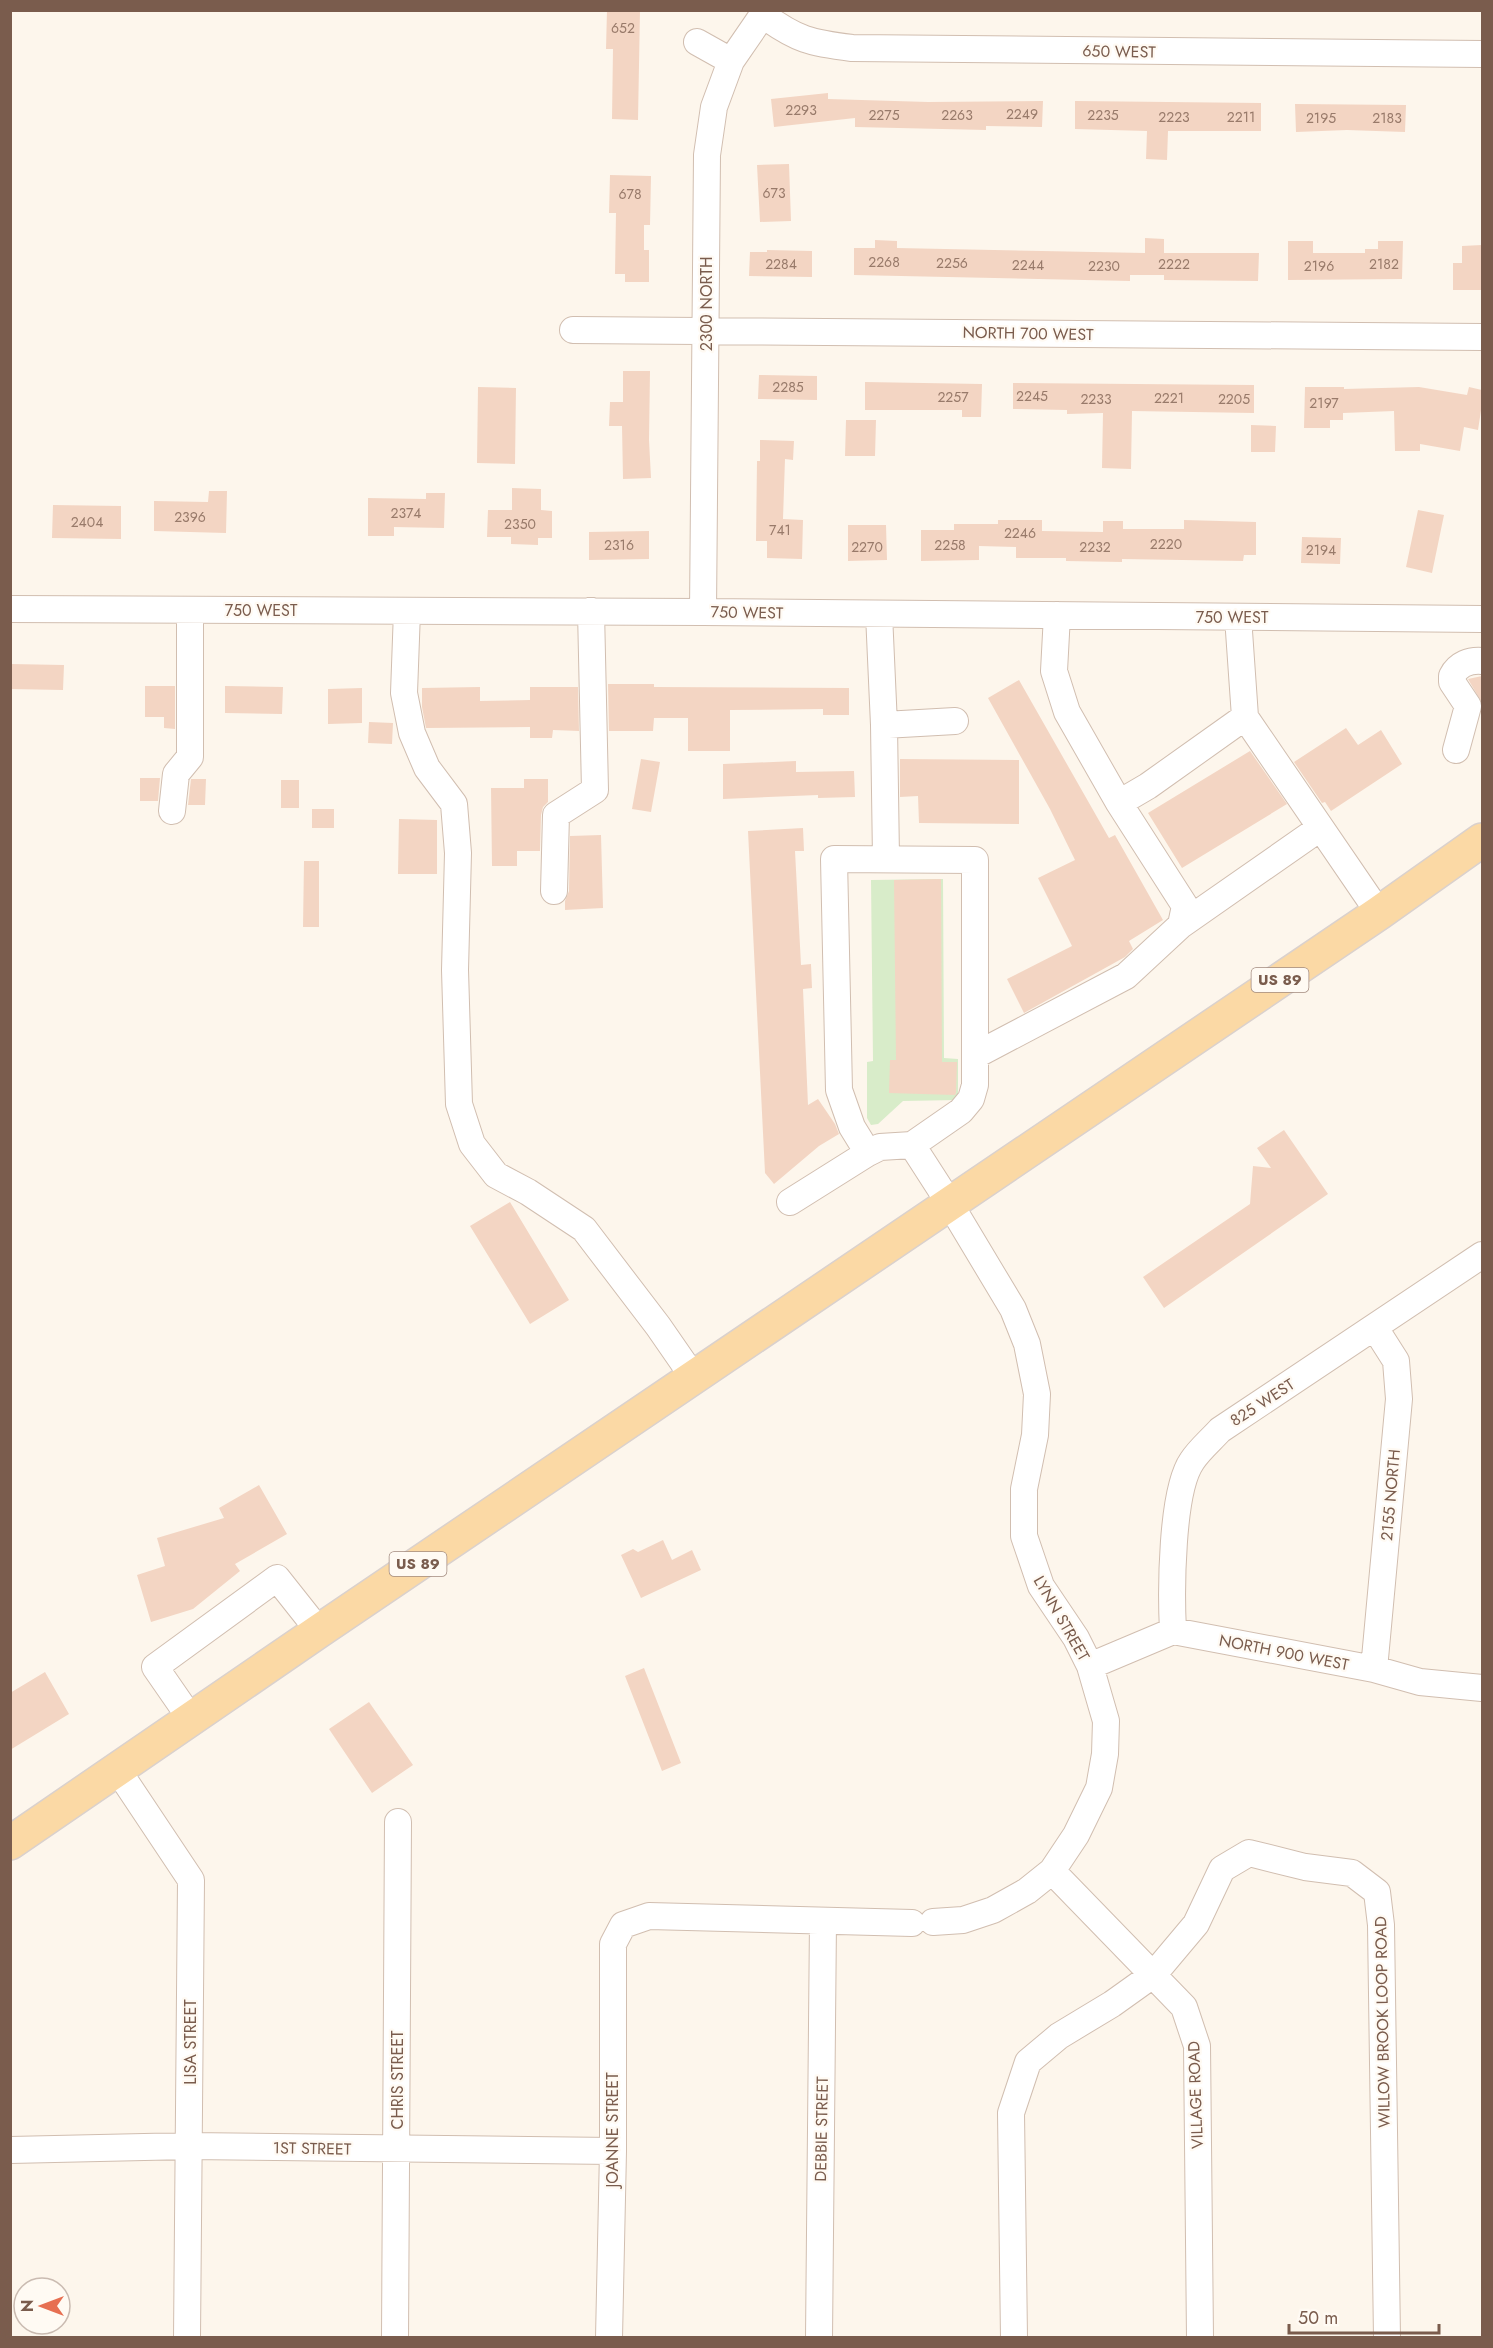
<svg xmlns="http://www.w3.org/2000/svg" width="1493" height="2348" viewBox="0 0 1493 2348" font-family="Jost,sans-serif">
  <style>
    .green { fill: #d8ecc9 }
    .building { fill: #f3d5c3 }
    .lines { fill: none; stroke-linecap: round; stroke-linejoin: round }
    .minor-casing { stroke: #d1beb0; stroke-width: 28 }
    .major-casing { stroke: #dad1cd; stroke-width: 36 }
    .minor { stroke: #fff; stroke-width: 26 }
    .major { stroke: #fbd9a5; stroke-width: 33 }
    .labels { text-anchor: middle; stroke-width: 4.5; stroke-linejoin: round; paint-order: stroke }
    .number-label { font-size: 14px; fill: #987a6a }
    .shield { fill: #fffaf3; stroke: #a28b7f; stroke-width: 1.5 }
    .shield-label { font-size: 15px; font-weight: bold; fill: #7a5c4d }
    .street-label { font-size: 16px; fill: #7a5c4d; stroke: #fffaf3 }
  </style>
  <rect width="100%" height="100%" fill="#fdf6ec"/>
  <path class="green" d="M943,879L944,1058L958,1059V1100L903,1101L878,1124L871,1125L867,1118V1062L873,1061L871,880Z"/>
  <path class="building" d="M607,10H640L638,120L612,119L613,49H606Z
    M828,93V99L928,102L1043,101L1042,127L986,126V130L855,127V118L774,127L771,99Z
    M1075,101L1261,103V131H1168L1167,160L1146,159L1147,131L1075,129Z
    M1295,104L1406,105L1405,132L1347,130L1296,132Z
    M789,164L791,221L760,222L757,165Z
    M610,175L651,176L650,225H644V250H649V282H625V274H615L616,213H609Z
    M1145,238L1164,239V253H1259L1258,281L1164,280V275H1130V281L854,275V248H875V240L897,241V248L1145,253Z
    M1288,241H1313V253H1365V249H1378V241H1403L1402,279L1288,280Z
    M1482,245V290H1453V263H1462V246Z
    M767,250L812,251V277L749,276L750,252H767Z
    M623,371H650L649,440L651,478L623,479L622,426H609L610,402H623Z
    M759,375L817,376V400L758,399Z
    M865,382L982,384L981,417H962V410H865Z
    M1013,383L1254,385V413L1132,411L1131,469L1102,468L1103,413L1067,414V410L1013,409Z
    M478,387L516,388L515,464L477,463Z
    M1305,387H1344V389L1419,387L1467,395L1469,387L1482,390V404L1478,430L1464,427L1460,451L1420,444V451H1395L1394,411L1343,413V420H1330V428H1304Z
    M846,420H876L875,456H845Z
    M1251,425L1276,426L1275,452H1251Z
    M760,440L794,441L793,460L785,459L783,519L803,520L802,559L767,558V541H756L757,461H760Z
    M512,488L541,489V510L552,511V538H538V545L511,544V537H487L488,510H512Z
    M209,491H227L226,533L154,531V501L208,502Z
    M426,493H445L444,528L394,527V536H368V498L426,499Z
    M53,505L121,506V539L52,538Z
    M1418,510L1444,515L1432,573L1406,567Z
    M998,520H1042V531L1103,532V521H1123V529H1184V520L1256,522V555H1244L1243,561L1122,559V562L1066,561V558H1016V547L979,546V560L921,561V530H954V524H998Z
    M848,525H886L887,560L848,561Z
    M649,531V559L589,560V532Z
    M1302,537L1341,538L1340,564L1301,563Z
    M10,664L64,665L63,690L10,689Z
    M1482,676V703L1468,679Z
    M1019,680L1109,838L1115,835L1163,920L1129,941L1133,949L1125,957L1024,1013L1007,979L1072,946L1038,878L1075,860L1050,809L988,698Z
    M608,684H654V687L849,688V715H823V709L730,710V751H688V718H654L653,731H609Z
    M145,686H175V729L164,728V717H145Z
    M225,686L283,687L282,714L225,713Z
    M480,687V701L530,700V687H578L579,731L553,730L552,738H530V727L426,728L422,707V688Z
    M362,688V723L328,724V689Z
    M369,722L393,723L392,744L368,743Z
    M1346,728L1358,745L1381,730L1402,764L1331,811L1325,802L1322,803L1294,762Z
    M1250,751L1287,804L1182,868L1148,813Z
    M641,759L660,762L651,812L632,809Z
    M900,759L1019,760V824L919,823L918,796L900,797Z
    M796,761V772L854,771L855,797L818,798V795L723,799V764Z
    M140,778H160L158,801H140Z
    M191,779H206L205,805H188Z
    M524,779H548V802L543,807L541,815L540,851H517V866H492L491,788H524Z
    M281,780H299V808H281Z
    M312,809H334V828H312Z
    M399,819L437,820V874H398Z
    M803,828L804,851H795L801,965L811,964L812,988L803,989L808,1105L818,1099L835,1124L839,1134L819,1146L774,1184L765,1173L748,831Z
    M601,835L603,908L565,910V901L569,891L570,836Z
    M304,861H319V927H303Z
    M941,879L942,1062H957L956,1093L955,1095L889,1093L890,1060H896L894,880Z
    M1284,1130L1328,1194L1164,1308L1143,1277L1250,1204L1253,1166L1271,1168L1257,1148Z
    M510,1202L569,1300L530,1324L470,1226Z
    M259,1485L287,1534L235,1564L240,1571L193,1609L151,1622L137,1575L165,1566L157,1538L224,1518L219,1508Z
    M663,1540L672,1560L692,1550L701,1570L641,1598L621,1555L633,1549L638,1552Z
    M644,1668L681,1763L662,1771L625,1676Z
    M45,1672L69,1714L10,1750V1693Z
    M369,1702L413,1765L372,1793L329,1729Z"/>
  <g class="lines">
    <defs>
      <path id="minor" d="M763,15C797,40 811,43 852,48L1482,54
        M697,42L731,61
        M573,330L1482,337
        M10,609L703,612L1482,619
        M407,611L404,693L412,733L427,768L454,804L458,853L455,970L459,1104L472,1144L496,1175L528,1192L584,1229L658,1326L694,1378
        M703,612L707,155L714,107L731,61L766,10
        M879,614L884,725L886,858
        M1057,615L1054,671L1067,712L1119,803L1148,786L1245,717L1238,617
        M1245,717L1379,913
        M884,725L955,721
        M1456,750L1468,706L1452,682V676C1458,664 1470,660 1482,661
        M172,811L176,774L190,757V610
        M554,891L556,815L595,790L591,611
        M1181,925L1320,828
        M976,1055L1126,976L1181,925L1185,906L1119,803
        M912,1145L961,1111L971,1099L975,1085V860L834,859L839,1090L852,1127L868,1153L880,1147L912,1145L950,1204L1013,1309L1027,1344L1037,1394L1035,1435L1024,1489V1536L1041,1586L1076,1638L1090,1666L1106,1721L1105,1754L1099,1788L1076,1835L1052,1871L1027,1891L993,1910L963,1920L933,1922
        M790,1202L868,1153
        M1173,1631C1171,1593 1171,1491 1192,1461C1199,1450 1211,1440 1220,1430L1482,1255
        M1090,1666L1173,1631L1374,1669L1420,1682L1482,1688
        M1374,1669L1399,1399L1396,1361L1375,1328
        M191,1719L155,1667L277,1578L319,1631
        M117,1769L191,1880L187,2338
        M1052,1871L1184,2007L1197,2046L1200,2338
        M10,2150L189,2146L613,2151
        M395,2338L398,1822
        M609,2338L613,2151V1944L623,1925L649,1916L912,1923
        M819,2338L823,1921
        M1014,2338L1011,2113L1028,2062L1059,2036L1112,2004L1154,1974L1196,1924L1222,1869L1249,1853L1305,1867L1352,1873L1377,1892L1381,1925L1387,2338"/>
      <path id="major" d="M10,1843L319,1631L1379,913L1482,840"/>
    </defs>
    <use href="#minor" class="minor-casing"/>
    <use href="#major" class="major-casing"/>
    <use href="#minor" class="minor"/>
    <use href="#major" class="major"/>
  </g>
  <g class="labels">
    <g class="number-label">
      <text x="623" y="33">652</text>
      <text x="801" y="115">2293</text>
      <text x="1022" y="119">2249</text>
      <text x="884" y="120">2275</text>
      <text x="957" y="120">2263</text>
      <text x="1103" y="120">2235</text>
      <text x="1174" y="122">2223</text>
      <text x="1241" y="122">2211</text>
      <text x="1321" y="123">2195</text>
      <text x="1387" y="123">2183</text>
      <text x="774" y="198">673</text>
      <text x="630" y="199">678</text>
      <text x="884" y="267">2268</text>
      <text x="952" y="268">2256</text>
      <text x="781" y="269">2284</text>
      <text x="1174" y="269">2222</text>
      <text x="1384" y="269">2182</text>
      <text x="1028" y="270">2244</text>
      <text x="1104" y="271">2230</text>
      <text x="1319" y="271">2196</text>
      <text x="788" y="392">2285</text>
      <text x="1032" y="401">2245</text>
      <text x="953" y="402">2257</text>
      <text x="1169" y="403">2221</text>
      <text x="1096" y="404">2233</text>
      <text x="1234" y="404">2205</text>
      <text x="1324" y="408">2197</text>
      <text x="406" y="518">2374</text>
      <text x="190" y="522">2396</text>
      <text x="87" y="527">2404</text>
      <text x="520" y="529">2350</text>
      <text x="780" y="535">741</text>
      <text x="1020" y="538">2246</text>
      <text x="1166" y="549">2220</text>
      <text x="619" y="550">2316</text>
      <text x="950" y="550">2258</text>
      <text x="867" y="552">2270</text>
      <text x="1095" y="552">2232</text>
      <text x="1321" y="555">2194</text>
    </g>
    <g class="shield">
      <rect x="1251.5" y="968" width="57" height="24" rx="4.5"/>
      <rect x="389.5" y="1552" width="57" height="24" rx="4.5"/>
    </g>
    <g class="shield-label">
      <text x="1280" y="985">US 89</text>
      <text x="418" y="1569">US 89</text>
    </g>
    <g class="street-label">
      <text transform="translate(1119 51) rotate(1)" y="6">650 WEST</text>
      <text transform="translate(706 304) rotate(-90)" y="6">2300 NORTH</text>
      <text transform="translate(1028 333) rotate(1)" y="6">NORTH 700 WEST</text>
      <text x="261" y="616">750 WEST</text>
      <text transform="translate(747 612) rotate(1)" y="6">750 WEST</text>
      <text x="1232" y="623">750 WEST</text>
      <text transform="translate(1262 1402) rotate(-33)" y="6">825 WEST</text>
      <text transform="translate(1390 1495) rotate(-85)" y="6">2155 NORTH</text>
      <text transform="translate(1062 1618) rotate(60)" y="6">LYNN STREET</text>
      <text transform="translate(1284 1652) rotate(11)" y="6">NORTH 900 WEST</text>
      <text transform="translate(1382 2022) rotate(-91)" y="6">WILLOW BROOK LOOP ROAD</text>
      <text transform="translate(190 2042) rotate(-90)" y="6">LISA STREET</text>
      <text transform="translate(397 2080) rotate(-90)" y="6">CHRIS STREET</text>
      <text transform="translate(1195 2095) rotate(-92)" y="6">VILLAGE ROAD</text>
      <text transform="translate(821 2129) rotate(-89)" y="6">DEBBIE STREET</text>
      <text transform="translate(612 2130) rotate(-90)" y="6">JOANNE STREET</text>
      <text transform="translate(312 2148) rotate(1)" y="6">1ST STREET</text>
    </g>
  </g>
  <rect width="1493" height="2348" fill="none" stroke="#7a5c4d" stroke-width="24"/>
  <g transform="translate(42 2306) rotate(270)"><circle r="28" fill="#fffaf3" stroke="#cabbb1" stroke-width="1.5"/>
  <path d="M0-4.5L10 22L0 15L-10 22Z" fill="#e76f51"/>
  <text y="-9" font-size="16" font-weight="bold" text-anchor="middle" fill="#7a5c4d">N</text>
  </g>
  <path d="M1289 2324v9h150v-9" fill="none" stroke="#7a5c4d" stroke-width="3"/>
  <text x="1298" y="2324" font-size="18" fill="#7a5c4d" stroke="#fffaf3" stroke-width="4.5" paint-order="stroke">50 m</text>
</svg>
